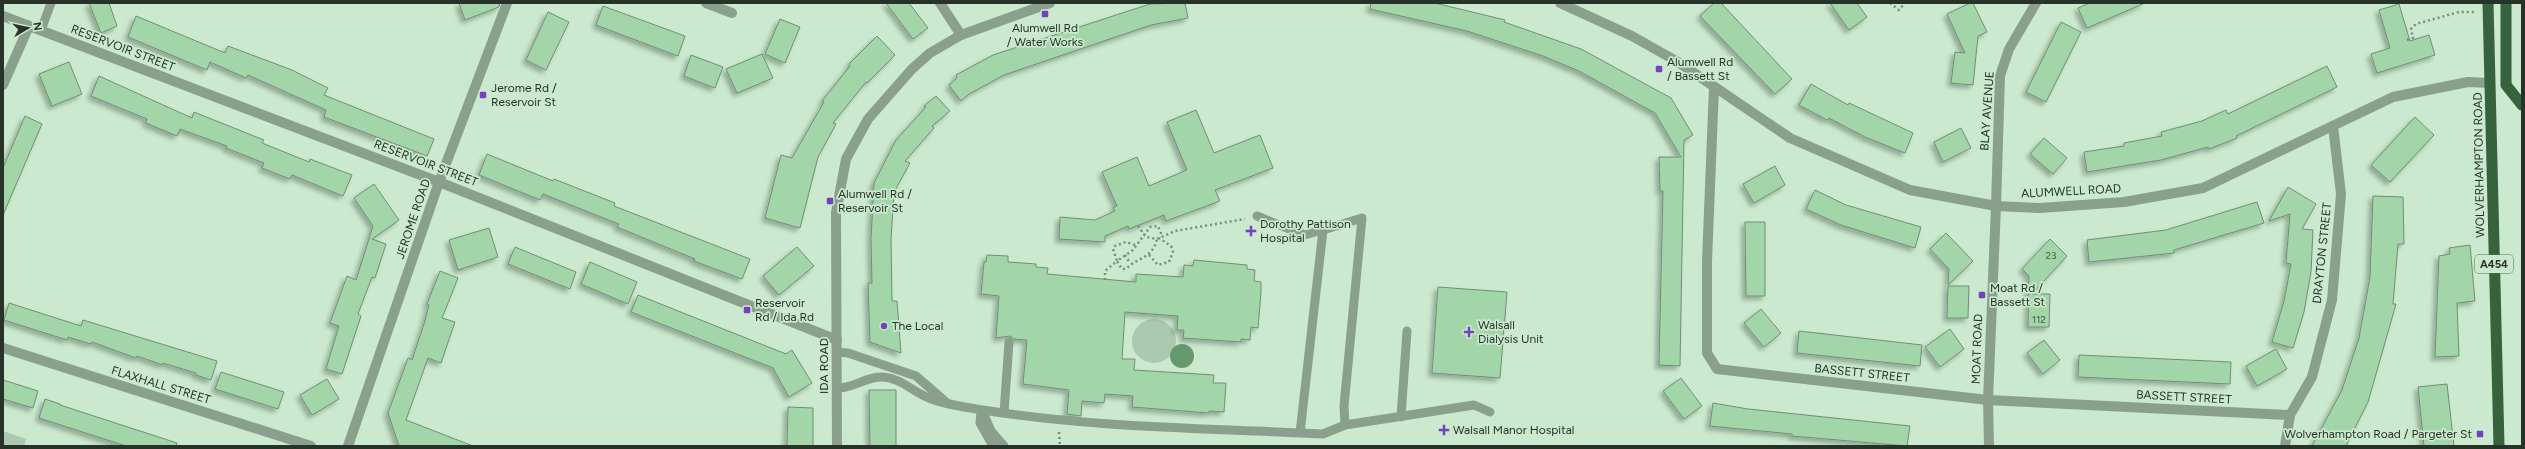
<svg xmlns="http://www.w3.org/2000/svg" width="2525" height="449" viewBox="0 0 2525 449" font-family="Figtree,sans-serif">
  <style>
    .green { fill: #aac9ae }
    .water { fill: #67996f }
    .building { fill: #a2d6a9; stroke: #718e75; filter: url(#shadow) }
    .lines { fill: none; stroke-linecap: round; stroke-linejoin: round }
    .path { stroke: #778d7a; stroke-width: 2.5; stroke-dasharray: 2 3; stroke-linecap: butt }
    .service { stroke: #8aa08d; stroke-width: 9 }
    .minor { stroke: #8aa08d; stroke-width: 10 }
    .tertiary { stroke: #8aa08d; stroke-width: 10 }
    .trunk { stroke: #36623d; stroke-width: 11 }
    .poi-dot { fill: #7443bb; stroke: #cae9ce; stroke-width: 1.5 }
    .labels { text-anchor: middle; stroke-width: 3.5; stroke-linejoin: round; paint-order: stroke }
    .number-label { font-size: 10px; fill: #465c49 }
    .shield { fill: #cae9ce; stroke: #586a5a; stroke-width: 1 }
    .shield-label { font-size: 11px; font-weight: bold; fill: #273329 }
    .poi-label { font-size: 12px; fill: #273329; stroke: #cae9ce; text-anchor: start }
    .street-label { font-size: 12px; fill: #273329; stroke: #cae9ce }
  </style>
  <defs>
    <filter id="shadow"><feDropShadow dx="-3.5" dy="3.5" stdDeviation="2" flood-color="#0004"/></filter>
  </defs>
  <rect width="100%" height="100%" fill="#cae9ce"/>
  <path class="green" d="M1132 341a22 22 0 1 1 44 0a22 22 0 1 1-44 0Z
    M3,431L26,439L24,446H3Z"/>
  <path class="water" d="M1170 356a12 12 0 1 1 24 0a12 12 0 1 1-24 0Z"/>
  <path class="building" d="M89,3H109L117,26L101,33Z
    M459,3H500L499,7L465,20Z
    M886,3H909L928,28L913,39Z
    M1185,3L1188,18L1151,25L1004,75L969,94L961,101L949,85L957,78L956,75L993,55L1150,4Z
    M1371,3H1435L1505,20L1504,22L1581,49L1671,98L1693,135L1684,140L1680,366L1659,365L1663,191H1660L1659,157H1681L1655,113L1579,71L1543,56L1467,31L1370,9Z
    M1714,3H1721L1792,79L1775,94L1700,16Z
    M1830,3H1857L1867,17L1849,30Z
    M1970,3H1973L1987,32L1978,36L1973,85L1951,83L1955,52L1965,53L1947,14Z
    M2090,3H2145L2087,28L2078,8Z
    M2399,4L2410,41L2429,35L2435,55L2377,73L2371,54L2390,48L2379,10Z
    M603,6L685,36L678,56L596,25Z
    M548,12L569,22L546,70L526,60Z
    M136,16L225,53L228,46L292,70L328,88L324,95L434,139L427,156L324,117L326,110L248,75L246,78L210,62L207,70L128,37Z
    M780,19L800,27L785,63L765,54Z
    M2061,22L2081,32L2046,102L2026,92Z
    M877,36L895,55L867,83L866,82L833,123L836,124L818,157L800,228L765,218L781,155L792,158L824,102L822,101L850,66L849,64Z
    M762,54L773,78L737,93L726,69Z
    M691,55L723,67L715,88L684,76Z
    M69,62L82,94L52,106L39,74Z
    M2327,66L2337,87L2236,136L2237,138L2209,149L2208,147L2161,160L2087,172L2084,152L2124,146V143L2162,136L2161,132L2202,121L2226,110L2228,114Z
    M99,76L192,118L194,112L264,140L262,143L309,162L310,159L352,175L343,196L292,175L290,179L262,168L264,163L226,148L227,146L180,129L177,136L146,123L147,119L91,96Z
    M1811,84L1848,105L1849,103L1913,133L1905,153L1865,137L1829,118L1827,120L1799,105Z
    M936,96L950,111L932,126L934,128L905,161L910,163L894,192L891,239L892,301H897L901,353L870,342L868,283H872L871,239L874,183L896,140L926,107L924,106Z
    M1196,110L1214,153L1260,135L1273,168L1215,190L1220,201L1166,221L1164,215L1129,229L1128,226L1105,236V242L1059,239L1060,217L1095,220L1115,211L1113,208L1117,206L1102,172L1137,157L1149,186L1187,170L1167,122Z
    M25,116L42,124L3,215V168Z
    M2415,117L2434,135L2390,182L2371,165Z
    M1961,128L1971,148L1943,162L1934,142Z
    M2044,138L2067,158L2053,174L2030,154Z
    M487,154L553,181L554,179L615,203L614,206L750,259L742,279L694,261L695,259L617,227L619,224L543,194L540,200L479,175Z
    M1775,166L1785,185L1754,203L1743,184Z
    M374,184L399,220L372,239L386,244L375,278L372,277L358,314L361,316L342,374L326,369L339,326L330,323L347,276L356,280L373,226L354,198Z
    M2288,187L2316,204L2302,229L2313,230L2311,272L2304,312L2293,348L2272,342L2284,301L2291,264L2286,263L2290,214L2269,221Z
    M1815,190L1846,205L1921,227L1915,248L1841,225L1806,209Z
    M2373,196L2403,197L2404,244H2398L2393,304H2396L2368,402L2346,446H2312L2342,390L2359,338L2370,277Z
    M2257,202L2264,223L2174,250V253L2089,262L2087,240L2166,230Z
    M1745,222H1765V296H1746Z
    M489,228L498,257L458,270L449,240Z
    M1946,233L1973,261L1948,285L1949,269L1930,249Z
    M2050,239L2067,256L2032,294H2050L2049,327H2028L2029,276L2022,269Z
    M2470,245L2475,301L2457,303L2459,356L2435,357L2439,256L2450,254L2449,248Z
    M515,247L576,272L570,289L508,264Z
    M797,247L814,266L779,295L763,276Z
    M987,255L1008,256V262L1036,264V267L1048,268L1047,274L1136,282V274L1183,277L1184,265L1193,266L1194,260L1247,265V269L1255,270L1254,281L1261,282V292L1258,328L1251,327L1250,340L1241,339V342L1183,338L1184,330H1177L1178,316L1125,312L1122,359H1135L1134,370L1214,375L1213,383H1226L1224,412L1209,411V413L1132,407L1133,396L1105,394L1104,403L1082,401L1081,416L1067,414L1069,390L1023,384L1027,340L1014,339L1010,336L996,338L999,296L981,294L984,262H986Z
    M590,262L637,282L628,304L581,284Z
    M440,271L458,278L442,318L455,322L441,363L428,358L406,420L473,446H399L388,413L408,358L412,360L424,324L429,305L427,304Z
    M1948,286H1969L1968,318H1947Z
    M1438,287L1507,292L1500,378L1432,373Z
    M638,295L786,354L792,350L812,383L789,397L773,368L631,312Z
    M9,303L81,326L83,320L217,361L211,380L196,375V373L163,363V365L137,356L136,358L92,342L91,344L68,337L67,340L4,320Z
    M1761,309L1781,333L1764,347L1744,323Z
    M1950,329L1964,349L1940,367L1925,347Z
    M1799,331L1922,345L1920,366L1797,353Z
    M2044,340L2060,360L2043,374L2027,353Z
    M2276,349L2287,369L2257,386L2246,366Z
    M2079,355L2231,362L2230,384L2078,377Z
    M221,372L284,392L278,409L215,389Z
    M1681,378L1702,406L1684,419L1663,391Z
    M327,379L339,399L312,415L300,395Z
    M3,380L38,391L33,408L3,399Z
    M2447,384L2454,446H2424L2418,387Z
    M869,390H896V446H870Z
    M45,399L60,404V405L177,443L176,446H126L39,418Z
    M1713,403L1748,409L1910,426L1907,446L1792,436V434L1710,426Z
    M788,407L813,408V446H787Z"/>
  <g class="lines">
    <path class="path" d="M1890,3L1899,10L1905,3
      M2407,40L2413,38L2411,29L2416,24L2459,12H2474
      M1138,226L1146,237L1157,239L1175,231L1245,219
      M1135,245L1126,242L1115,246L1113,249L1117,261L1133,250L1150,227L1158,226L1162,236
      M1125,255L1130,263
      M1149,255L1158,265L1169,262L1173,252L1171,246L1159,238
      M1105,280V271L1117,261L1122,269H1126C1138,257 1153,258 1157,239
      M1059,432L1060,446"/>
    <path class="service" d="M41,30L51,3
      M1257,216L1304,235L1323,230
      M837,352L848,353L916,376L947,403
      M837,388C853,389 866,376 883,377C901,378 913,392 929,398C946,405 965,407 983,410C1088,427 1194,428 1300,433L1323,434L1345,425L1474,405L1490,412
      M982,410L991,431L1004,446
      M981,411L980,423L993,446
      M1004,413L1009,342
      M1401,417L1407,331
      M1300,433L1323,230L1362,218L1344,406L1345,425"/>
    <path class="minor" d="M706,3L732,13
      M940,3L961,35
      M3,16L439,182L837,340
      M3,85L29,26
      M1714,87L1707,261V353L1717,369L1988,400L2290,415
      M1996,206L2000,76L2009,49L2036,3
      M3,348L311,446
      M348,446L439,182L507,3
      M2285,446L2290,415L2312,377L2332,300L2341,194L2333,126"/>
    <path class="tertiary" d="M1560,3L1632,36L1678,62L1790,138L1910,190L1996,206L2040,208L2124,202L2203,188L2393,97L2468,82L2490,83
      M837,446L836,213L846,159L868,119L912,69L930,53L961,35L1050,3
      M1989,446L1988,400L1996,206"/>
    <path class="trunk" d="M2488,3L2499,446
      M2506,3V85L2522,105"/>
  </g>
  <g class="poi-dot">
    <rect x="1041" y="10" width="8" height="8" rx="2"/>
    <rect x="1655" y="65" width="8" height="8" rx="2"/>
    <rect x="479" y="91" width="8" height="8" rx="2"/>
    <rect x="826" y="197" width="8" height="8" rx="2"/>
    <path d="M1249 225h4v4h4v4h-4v4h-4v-4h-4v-4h4z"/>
    <rect x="1978" y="291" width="8" height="8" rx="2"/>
    <rect x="743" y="306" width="8" height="8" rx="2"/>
    <circle cx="884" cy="326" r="4"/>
    <path d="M1467 326h4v4h4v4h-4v4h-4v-4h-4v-4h4z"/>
    <path d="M1442 424h4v4h4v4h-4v4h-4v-4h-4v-4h4z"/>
    <rect x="2476" y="430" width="8" height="8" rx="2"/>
  </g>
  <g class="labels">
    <g class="number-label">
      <text x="2051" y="259">23</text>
      <text x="2039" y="323">112</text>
    </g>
    <rect class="shield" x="2475" y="255" width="38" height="18" rx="3"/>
    <g class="shield-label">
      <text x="2494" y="268">A454</text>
    </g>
    <g class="poi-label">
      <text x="1045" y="32" text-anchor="middle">Alumwell Rd<tspan x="1045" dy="14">/ Water Works</tspan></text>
      <text x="1667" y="66">Alumwell Rd<tspan x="1667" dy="14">/ Bassett St</tspan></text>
      <text x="491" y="92">Jerome Rd /<tspan x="491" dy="14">Reservoir St</tspan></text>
      <text x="838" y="198">Alumwell Rd /<tspan x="838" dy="14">Reservoir St</tspan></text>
      <text x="1260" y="228">Dorothy Pattison<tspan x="1260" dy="14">Hospital</tspan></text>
      <text x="1990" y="292">Moat Rd /<tspan x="1990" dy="14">Bassett St</tspan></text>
      <text x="755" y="307">Reservoir<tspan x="755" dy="14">Rd / Ida Rd</tspan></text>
      <text x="1478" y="329">Walsall<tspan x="1478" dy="14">Dialysis Unit</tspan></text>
      <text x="892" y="330">The Local</text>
      <text x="1453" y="434">Walsall Manor Hospital</text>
      <text x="2472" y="438" text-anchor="end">Wolverhampton Road / Pargeter St</text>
    </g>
    <g class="street-label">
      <text transform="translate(123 48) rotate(21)" y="4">RESERVOIR STREET</text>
      <text transform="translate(1987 111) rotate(-86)" y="4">BLAY AVENUE</text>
      <text transform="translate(426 163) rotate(21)" y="4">RESERVOIR STREET</text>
      <text transform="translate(2479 165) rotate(-91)" y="4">WOLVERHAMPTON ROAD</text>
      <text transform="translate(2071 191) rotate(-3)" y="4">ALUMWELL ROAD</text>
      <text transform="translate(413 219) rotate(-71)" y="4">JEROME ROAD</text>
      <text transform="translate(2322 253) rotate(-84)" y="4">DRAYTON STREET</text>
      <text transform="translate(1977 349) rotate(-88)" y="4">MOAT ROAD</text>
      <text transform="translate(824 366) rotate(-90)" y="4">IDA ROAD</text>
      <text transform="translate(1862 373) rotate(6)" y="4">BASSETT STREET</text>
      <text transform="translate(161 385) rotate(17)" y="4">FLAXHALL STREET</text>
      <text transform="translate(2184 397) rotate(3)" y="4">BASSETT STREET</text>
    </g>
  </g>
  <rect width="2525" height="449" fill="none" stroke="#273329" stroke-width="8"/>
  <g transform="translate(28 28) rotate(81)" stroke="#cae9ce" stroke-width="3" paint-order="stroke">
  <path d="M0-3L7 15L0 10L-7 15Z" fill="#273329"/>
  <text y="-6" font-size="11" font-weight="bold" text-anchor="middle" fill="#273329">N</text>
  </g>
</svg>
